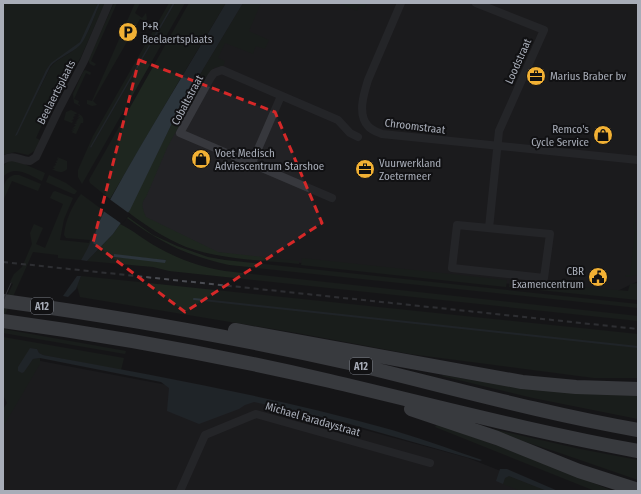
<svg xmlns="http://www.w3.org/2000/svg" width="641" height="494" viewBox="0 0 641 494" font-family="'Fira Sans Condensed',sans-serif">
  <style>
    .built { fill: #222225 }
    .green { fill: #1e261f; fill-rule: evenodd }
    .water { fill: #2c353c }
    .pier { fill: #161618 }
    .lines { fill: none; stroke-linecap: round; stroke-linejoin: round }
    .stream { stroke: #2c353c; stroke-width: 2 }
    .street { stroke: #37383d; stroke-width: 8 }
    .highway { stroke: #63666e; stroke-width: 14 }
    .tram { stroke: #4a4c52; stroke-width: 1 }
    .rail { stroke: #4a4c52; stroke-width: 2; stroke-dasharray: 5 4; stroke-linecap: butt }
    .marked { fill: none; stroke: #d62828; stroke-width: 3; stroke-dasharray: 8 5; stroke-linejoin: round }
    .labels { text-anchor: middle; stroke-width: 4; stroke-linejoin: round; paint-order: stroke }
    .shield { fill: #111113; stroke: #7b7e86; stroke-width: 1 }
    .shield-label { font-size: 10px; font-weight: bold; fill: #a8adb8 }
    .poi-label { font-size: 11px; fill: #a8adb8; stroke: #111113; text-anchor: start }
    .street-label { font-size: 11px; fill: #a8adb8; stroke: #111113 }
  </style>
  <rect width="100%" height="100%" fill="#161618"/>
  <path class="built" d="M243,3H638V281L611,294L282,261L215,252L131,212L192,94Z
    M35,360L256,402L298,412L468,458L551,491H3V416Z"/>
  <path class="green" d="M3,3H98C94,12 85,36 79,43C70,54 55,58 46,70L16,136L50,68C56,59 67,56 75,49C88,39 93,18 100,3H105L81,57L67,78L57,101L53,100L36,138L40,140L36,150L28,155L15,152L3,155Z
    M114,3H117L91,61L96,64L94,66L90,64L88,60Z
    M135,3H140L135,13L142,18L146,13L147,19L145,21L140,19L93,101L97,105L92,106L87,104V100L92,101Z
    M169,3H173L90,148H91L175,3H185L82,184L78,177V170L93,136Z
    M189,3H226L179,81L110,199L90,183L89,180Z
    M243,3H261L249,31L269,40L265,49L256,46L253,54L225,43L218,58L225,61L223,67H215L210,74L181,122L167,148L146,197C140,203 143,210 146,217L218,252L299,261V264C262,260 222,260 186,247C165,238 146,226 128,212L178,111Z
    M339,3H367L365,8L359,6L357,11Z
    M85,70L90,72L91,73L90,75L86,73L74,99L79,101L78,104L80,105V106L74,103L73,94L83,72Z
    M71,110L77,113L76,114H74L76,116L74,115L75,116H73L75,117H73L74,119H72L74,120H71L73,121L72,123L64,120L66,112Z
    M79,114C83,116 84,119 83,123H81L76,134L71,132H73L71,130L74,131L72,129L74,130L72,128L75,129L73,127H75L74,126H76L74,124L76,125L74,124H77L75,123L77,122L76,121H78L76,120H78L77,119H79L77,117L80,118L78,116H80L78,115Z
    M57,157L67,161V169C62,174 58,172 52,169H55L53,167H55L53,166H56L54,165H56L55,163L57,164L55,163H57L56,161H58L56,160H58L57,158L59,159Z
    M10,160L17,161L45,173L42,181C30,175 14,164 3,177V166Z
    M14,175H19L41,184L38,191L12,181L3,201C3,190 2,179 14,175Z
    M49,175L66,183L77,191L75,194H73L46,182Z
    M55,191L73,198L64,219L60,240L89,243L90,240L66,238L64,235C65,221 73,204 81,194L104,211L87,251L81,260L58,258V255L33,252L3,319V304L13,284L10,282L14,274L22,267L26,258L32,244L30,233L34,224L43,228L36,244L45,248L63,204L50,198L53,192Z
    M636,196L635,223L638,241V275L626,277L625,275H630L635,229H633Z
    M128,217L153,235L177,246L208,257L225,260L638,304V308L229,265C186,255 163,244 127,218Z
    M120,224C133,230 144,240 157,247C178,259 201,267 225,271L638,316V321L169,271L153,267L87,261L113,234ZM114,255L166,260V261L114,257Z
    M302,258L507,280L506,287L301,265Z
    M81,276L638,334V378H594L410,354L297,333L80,297L77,286Z
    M510,280L628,291L630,284L638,283V300L509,287Z
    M3,329L126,351L125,354L3,333Z
    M3,337L124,358L121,370L43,355L39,353L37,349L30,348V363L33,359L40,358V364L3,427V409L7,403L4,397L3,398Z
    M443,375L477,381L638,393V419L533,398L442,376Z
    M437,424L529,457L613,491H595L435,427Z
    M484,427L580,449L638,460V480L557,452L513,438Z
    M509,476L547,491H520L503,484L505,478Z"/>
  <path class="water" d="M98,3H100C95,14 87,38 80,45C71,54 57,58 50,67L17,135L15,136L46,70L51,63L80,42Z
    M173,3H175L91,148L90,147Z
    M226,3H243L178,111L130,210L113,234L87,261L81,260C93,241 99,219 110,200C147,133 187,69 226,3Z
    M114,254L166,260L165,263L114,257Z
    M77,276H81L76,289L68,297L63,296Z
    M30,348L37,349L39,353L43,355C156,376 270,396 381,427C415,436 449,449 482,460L480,461L339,421L254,402L245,405L239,409L199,424L167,411L169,388L161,382L40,358L33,359L24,372L22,373L18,371V367Z
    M500,469H507L558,491H547L509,476L505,478L503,484L496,481Z"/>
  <path class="pier" d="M108,198L130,214L122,224L102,210Z"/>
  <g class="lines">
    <path class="stream" d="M194,299L638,347"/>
    <path class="street" d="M401,3L368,80C364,93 357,114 368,126C371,130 377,132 382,134L638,160
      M476,3L544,30L499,131L489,228
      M3,160C14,153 19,161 30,161L36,157L58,111L84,61L109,3
      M252,163L281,96
      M332,198L180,133L211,77L214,73L222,70L338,120L350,133L358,137
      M457,225L550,234L544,278L452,268Z
      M180,491L205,435L256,414L430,463"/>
    <path class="highway" d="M3,301C119,317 235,337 349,363C445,386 541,413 638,430
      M3,321C113,336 222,356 330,381C432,405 534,432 638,451
      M235,330L522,382L576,387L638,389
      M411,409L497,438L579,471L638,490"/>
    <path class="tram" d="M3,301L11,283"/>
    <path class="rail" d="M3,262L638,329"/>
  </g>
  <path d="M0 0H641V494H0ZM139,60L275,112L322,223L185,312L93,243Z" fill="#161618" fill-opacity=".55" fill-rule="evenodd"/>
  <path class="marked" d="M139,60L275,112L322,223L185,312L93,243Z"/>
  <defs>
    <symbol id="parking-disc" viewBox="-11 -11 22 22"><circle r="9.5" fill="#f2b134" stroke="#111113"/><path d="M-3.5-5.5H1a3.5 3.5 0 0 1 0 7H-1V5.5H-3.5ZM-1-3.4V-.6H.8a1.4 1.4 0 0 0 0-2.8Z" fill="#111"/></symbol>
    <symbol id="office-disc" viewBox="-11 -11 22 22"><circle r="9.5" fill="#f2b134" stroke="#111113"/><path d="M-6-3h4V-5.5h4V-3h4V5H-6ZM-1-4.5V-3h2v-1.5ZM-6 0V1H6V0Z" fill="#111"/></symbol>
    <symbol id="shop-disc" viewBox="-11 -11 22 22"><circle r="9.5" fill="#f2b134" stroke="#111113"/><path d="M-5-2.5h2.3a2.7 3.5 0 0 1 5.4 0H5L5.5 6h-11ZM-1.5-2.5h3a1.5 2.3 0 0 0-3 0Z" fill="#111"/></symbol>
    <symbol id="civic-disc" viewBox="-11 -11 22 22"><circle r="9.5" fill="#f2b134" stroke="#111113"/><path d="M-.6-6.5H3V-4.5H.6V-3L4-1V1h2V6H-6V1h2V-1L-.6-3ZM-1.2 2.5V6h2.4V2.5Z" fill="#111"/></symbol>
  </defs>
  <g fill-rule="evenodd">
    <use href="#parking-disc" x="117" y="21" width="22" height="22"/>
    <use href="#office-disc" x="525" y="65" width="22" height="22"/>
    <use href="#shop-disc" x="592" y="124" width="22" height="22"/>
    <use href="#shop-disc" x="190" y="148" width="22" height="22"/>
    <use href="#office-disc" x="354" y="158" width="22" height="22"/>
    <use href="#civic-disc" x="587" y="266" width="22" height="22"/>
  </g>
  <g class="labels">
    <g class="shield">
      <rect x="31" y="298" width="22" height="16" rx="3"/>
      <rect x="350" y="358" width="22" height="16" rx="3"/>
    </g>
    <g class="shield-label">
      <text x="42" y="310">A12</text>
      <text x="361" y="370">A12</text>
    </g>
    <g class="poi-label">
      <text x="142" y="30">P+R<tspan x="142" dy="13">Beelaertsplaats</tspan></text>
      <text x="550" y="80">Marius Braber bv</text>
      <text x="589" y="133" text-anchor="end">Remco's<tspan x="589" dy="13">Cycle Service</tspan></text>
      <text x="215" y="157">Voet Medisch<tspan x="215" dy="13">Adviescentrum Starshoe</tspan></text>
      <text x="379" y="167">Vuurwerkland<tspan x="379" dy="13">Zoetermeer</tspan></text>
      <text x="584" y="275" text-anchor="end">CBR<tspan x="584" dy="13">Examencentrum</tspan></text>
    </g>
    <g class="street-label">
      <text transform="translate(518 61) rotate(-66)" y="4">Loodstraat</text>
      <text transform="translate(56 92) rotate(-63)" y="4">Beelaertsplaats</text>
      <text transform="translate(187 100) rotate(-62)" y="4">Cobaltstraat</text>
      <text transform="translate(415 126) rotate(7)" y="4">Chroomstraat</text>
      <text transform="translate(313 419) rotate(16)" y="4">Michael Faradaystraat</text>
    </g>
  </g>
  <rect width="641" height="494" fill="none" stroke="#a8adb8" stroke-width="8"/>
</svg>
